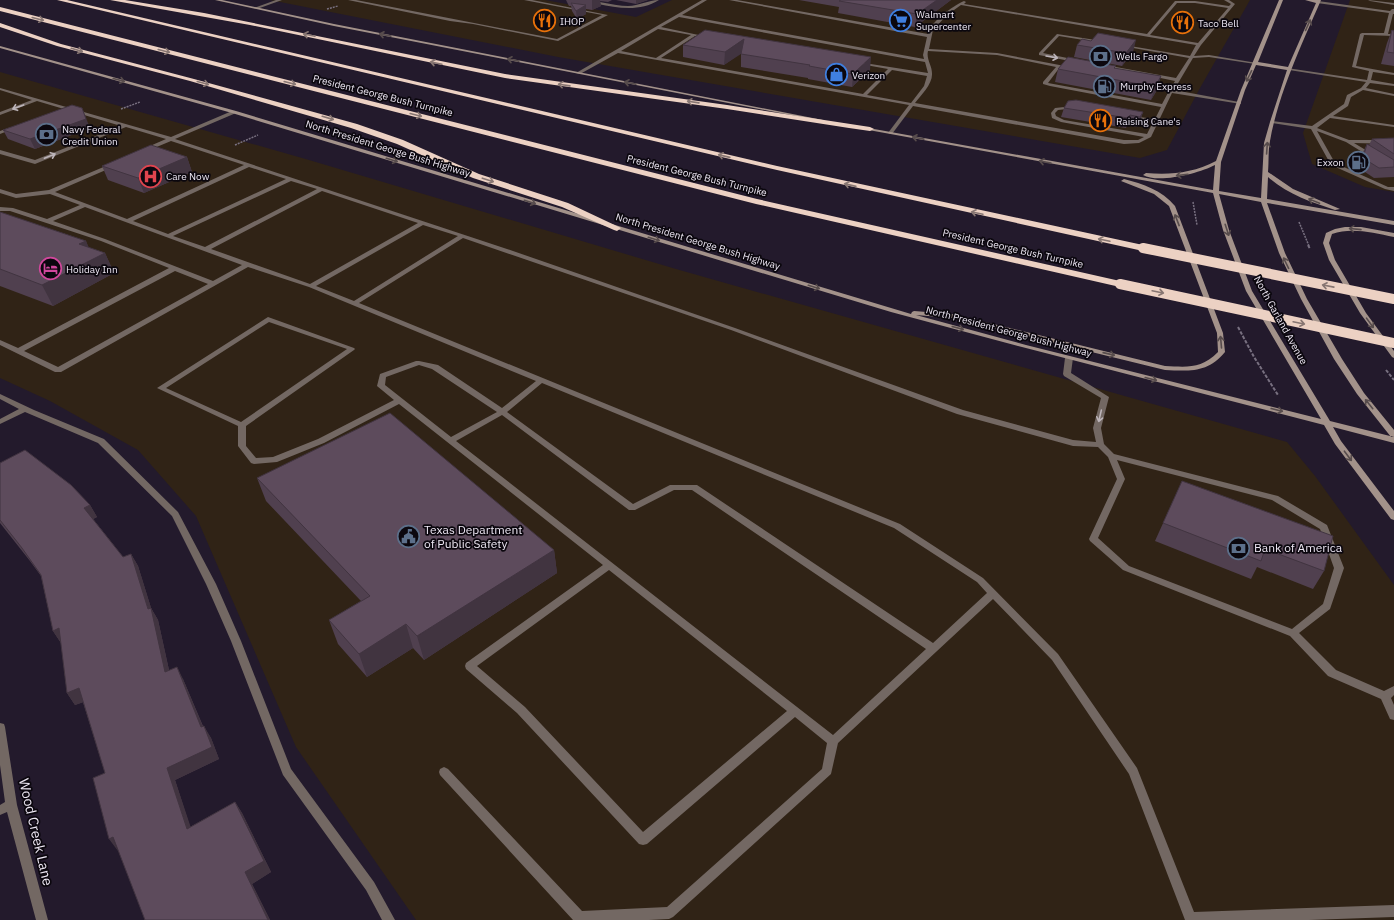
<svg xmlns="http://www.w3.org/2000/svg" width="1394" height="920" viewBox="0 0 1394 920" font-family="'IBM Plex Sans',sans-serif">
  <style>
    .commercial { fill: #302316 }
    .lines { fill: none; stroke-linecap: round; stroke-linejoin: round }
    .path-far1 { stroke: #787080; stroke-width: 1.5; stroke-dasharray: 2 1; stroke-linecap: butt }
    .path { stroke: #787080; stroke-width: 2; stroke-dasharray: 3.5 1.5; stroke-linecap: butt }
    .service { fill: #736863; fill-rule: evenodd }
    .minor { fill: #736863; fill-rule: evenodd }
    .secondary { fill: #a3928a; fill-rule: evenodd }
    .motorway { fill: #ecd1c3; fill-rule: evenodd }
    .motorway-bridge { stroke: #ecd1c3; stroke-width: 10 }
    .wall { fill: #50404f }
    .shaded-wall { fill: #413440 }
    .building { fill: #5d4b5c; stroke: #413440 }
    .oneway { stroke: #877672 }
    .oneway2 { stroke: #574c4c }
    .oneway3 { stroke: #bcb4b9 }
    .labels { text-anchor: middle; stroke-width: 3.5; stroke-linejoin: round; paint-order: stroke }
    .far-poi-label { font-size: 10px; fill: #ede7f3; stroke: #0b070e; text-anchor: start }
    .far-street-label { font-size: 10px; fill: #ede7f3; stroke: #0b070e }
    .poi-label { font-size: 12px; fill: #ede7f3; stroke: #0b070e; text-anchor: start }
    .near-street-label { font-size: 14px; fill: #ede7f3; stroke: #0b070e }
  </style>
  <rect width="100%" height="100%" fill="#231a2c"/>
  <path class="commercial" d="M270,0H545L636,17L672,0H1250L1200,88L1167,150L1140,158L558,57Z
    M1350,0H1394V192L1365,187L1312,164L1303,133Z
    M0,72L309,160L676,269L1287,442L1315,476L1394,585V920H416L296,747L196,516L138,450L50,401L0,378Z"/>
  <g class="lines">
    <path class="path-far1" d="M327,9L338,6
      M121,109L140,102
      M235,145L258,135
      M1193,202L1197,225
      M1299,222L1309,246"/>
    <path class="path" d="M1308,245L1310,249
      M1238,327L1254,357L1278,395
      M1386,370L1394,380"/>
    <path class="service" d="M276,0H282L257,9L254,8Z
      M348,0H356L557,39L602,15L524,0H532L608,15L558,41L473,24L450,21Z
      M583,0C598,0 612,6 628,6C639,6 648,0 659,0C640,12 618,8 598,4C593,3 588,2 583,0Z
      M702,0H707L682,15L924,59L923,55L927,37L729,0H737L928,34C931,21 953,6 964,1L966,2L964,4L1147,34L1175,1H1195L1229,6L1231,4L1224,0H1229L1235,4L1201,45L1194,56L1209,55L1257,63L1255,64L1209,57L1193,58L1174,90L1239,102H1241V104L1172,93L1151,137L1139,143L1124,144L913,106L892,134H890L888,133L909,105L618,53L580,74L576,73ZM1177,3H1195L1228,8L1198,43L1150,35ZM961,5L1196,45L1190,56L1124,45L1122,46L1189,58L1176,78L1105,65L1103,66L1175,81L1172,86L1148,82L1146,83L1170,89L1162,104L1048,83L1060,67L1072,69V68L1070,67L997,53L929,49L933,30L947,15ZM679,17L925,62L928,73L858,62V63L860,64L888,69L863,94L661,58L695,36L706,38L708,37L661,27ZM658,29L691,35L656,58L621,51ZM928,51L997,55L1056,67L1043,82V84L1050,86L1161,107L1155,119L1131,116L1129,117L1153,122L1147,134L1064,120L1056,116L1055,113L1058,110L1076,108V106H1074L1055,108L1051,113L1052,118L1061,122L1144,137L1138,140H1124L915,103C921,95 933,84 932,73C932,66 926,59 928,51ZM892,70L927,76L924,86L911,103L867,95Z
      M1368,0L1394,3V5L1370,1Z
      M1318,1L1390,11L1392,9H1394V14H1393L1388,34H1394V36L1364,35L1356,66L1394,73V75L1373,72L1371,80L1394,84V86L1370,83L1366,88L1394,94V96L1363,90L1351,97L1348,106L1333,116L1394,125V127L1330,118L1317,128L1349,140H1394V144L1354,143L1374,155L1375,156L1372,158L1346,142L1317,131L1335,163L1388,187H1394V191L1385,189L1331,165L1311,129L1272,123L1270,122L1272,121L1312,126L1344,104L1347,95L1361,88L1366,82L1289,70L1287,69V68L1367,80L1369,71L1352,67L1360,34L1362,33H1384L1389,13L1317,3Z
      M1057,34L1102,41L1104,42L1102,43L1059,36L1043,53L1077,60V62H1075L1039,55V53Z
      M0,88L171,137L232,111H236V113L175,139L513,251L735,328L963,410L1073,440L1096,442L1093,428L1101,398L1064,376L1063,374L1065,358L1069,356L1073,358L1071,373L1109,397L1101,428L1104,444L1114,454L1278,496L1327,525L1344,568L1330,609L1299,633L1336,670L1384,691L1394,686V695L1391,698L1394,705V720L1390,719L1381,699L1328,676L1290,636L1123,570L1090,541L1089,539L1117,479L1108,457L1098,447L1073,446L957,414L731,330L463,238L359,303L900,524L983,578L1058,654L1137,768L1194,912L1394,905V917L1309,920H1185L1129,774L1052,660L993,599L838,743L831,774L673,917L669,919L649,920H573L440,775L439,772L440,769L444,767L448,769L582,911L667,907L822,769L827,743L795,717L647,844L643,845L639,844L517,713L466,669L465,666L466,663L603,565L399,404L324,443L277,462L254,464L251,463L238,446V426L157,388L268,317L354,348L355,349L354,350L246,426V446L256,458L273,457L318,439L394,400L377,386L380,374L416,361H419L438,365L502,408L536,381L309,287L248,267L61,372H55L0,345V340L18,348L169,268L101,241L10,211H0V207L13,208L47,219L80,205L50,194L16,198L0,193V189L16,194L49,190L113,163L115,164V166L55,192L127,219L244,165L171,141L147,151H143V149L166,139L126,127L35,164L0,154V150L35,160L121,126L37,101L0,115V112L32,100L0,90ZM249,167L286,179L168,234L133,221ZM291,181L317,189L205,247L173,236ZM322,191L418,223L310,284L211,249ZM85,207L242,265L213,281L105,239L53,221ZM423,225L458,236L354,301L316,286ZM175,271L208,284L58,367L24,351ZM269,322L347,349L241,422L166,388ZM419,365L432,369L497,412L451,437L385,385L386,377ZM542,383L894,528L977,582L987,593L933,643L697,485H670L633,504L507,412ZM502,415L629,510H635L674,490H692L926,649L833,735L456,441ZM1117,460L1272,500L1320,529L1334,568L1323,604L1292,629L1129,566L1098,538L1125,479ZM609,570L787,711L643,832L525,707L477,666Z
      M11,127L15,128L0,134V131Z
      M0,394L34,410L104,439L178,512L216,584L241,641L291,769L374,882L395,920H382L366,890L283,775L231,641L206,584L172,516L98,443L25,412L0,424V419L19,409L0,399Z"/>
    <path class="minor" d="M0,723L4,724L5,727L17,805L48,920H36L7,812L0,815V805L5,802L0,765Z"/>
    <path class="secondary" d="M215,0H222L334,24L823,120L821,121L334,26Z
      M1279,0H1283L1258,62L1288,67L1316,3L1305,0H1321C1301,46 1279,92 1270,141C1268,151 1269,162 1268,172L1293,189L1340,209L1335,210C1311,202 1287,194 1268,177L1267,199L1394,221V225L1267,203L1285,253L1307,299L1342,359L1364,393L1394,430V437H1391L1357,394L1334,359L1301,299L1279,253L1261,202L1219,194L1229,230L1252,291L1330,421L1394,437V443L1333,427L1341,441L1394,511V520L1391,519L1335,444L1324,425L1022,347L891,312L232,113L0,48V46L236,111L911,314L912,312L914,311L952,314L1165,366C1188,367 1201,369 1218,352L1217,333L1169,206L1154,194L1121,181L1124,179C1143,184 1162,190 1175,206L1223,333L1225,352C1208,373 1190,371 1165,370L952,318L916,315L1026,345L1321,419L1246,291L1223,230L1213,193L863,129L861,128L863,127L1213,190L1215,165C1200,173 1158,184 1143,175L1146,173C1171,175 1193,173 1216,161L1241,90ZM1256,65L1287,70L1270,122L1264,143L1261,198L1219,191L1221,162L1245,90Z
      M1345,227H1361L1394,233V237C1373,233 1352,227 1332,234L1329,243L1335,260L1366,313L1394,351V358L1392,357L1360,313L1329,260L1323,243L1326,233L1335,229Z"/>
    <path class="motorway" d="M57,0H67L777,166L1143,245L1148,248L1143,251L777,170Z
      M110,0H125L204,13L505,74L727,105L870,127L874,129L870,131L849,128L727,109L505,78L250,25Z
      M0,7L757,199L1120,281L1125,284L1120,287L756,204L0,11Z
      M0,23L61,44L194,79L357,124L403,140L479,174L568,203L621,228L617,231L614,230L562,207L473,178L397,144L351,128L190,81L57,46L0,27Z"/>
    <path class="motorway-bridge" d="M1143,248L1394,299
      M1120,284L1394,343"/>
  </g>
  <path class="wall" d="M566,0H612L608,2L600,1L601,6L592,10L586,9V14L577,19L572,11L571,6H569Z
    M616,0H648L636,4Z
    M799,0H951L915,27L838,13L839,7Z
    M1392,30L1394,31V66L1381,64L1387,43Z
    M683,45L870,70L852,87L808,79V78L741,67V53L724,65L683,57Z
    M1077,45L1133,52L1122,66L1074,57Z
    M1058,69H1115L1161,76L1157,90L1151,100L1055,82Z
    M1064,108L1143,112L1140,121L1137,127L1127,125L1126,128L1061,117Z
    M90,128L35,149L8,139L3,130Z
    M1394,138V177L1374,178L1359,168L1362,154L1367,144L1369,145L1372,139Z
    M187,157L192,172L144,193L108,180L102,166Z
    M0,212L86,241L88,247L105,253L114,273L53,306L0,286Z
    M0,463L90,505L97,517L93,519L123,557L131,554L138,566L151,608L158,620L169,670L183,679L203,726L211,738L219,759L175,780L190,827L235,802L242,813L271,872L252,884L270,920H145L105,773L83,702L75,705L67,693L61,643L53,631L41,576L30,561L0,523Z
    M257,478L554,550L557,573L424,660L413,648L367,677L338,644L329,620L361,601L266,501Z
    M1182,481L1324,571L1313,589L1257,567L1251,579L1155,541Z"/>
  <path class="shaded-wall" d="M592,0H600L601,6L592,10Z
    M636,0H648L636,4Z
    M937,0H951L915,27L917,14Z
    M586,5V14L577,19L576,11Z
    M744,39V52L724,65L725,52Z
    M1136,40L1133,52L1122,66L1126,53Z
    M871,57L870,70L852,87L853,74Z
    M1161,76L1157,90L1151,100L1155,87Z
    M82,108L90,128L35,149L30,139Z
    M1143,112L1140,121L1137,127L1140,117Z
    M187,157L192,172L144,193L138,178Z
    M86,241L94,259L105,253L114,273L53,306L42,285L79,244Z
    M90,505L97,517L91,520L84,508Z
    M554,550L557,573L424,660L417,636Z
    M131,554L138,566L152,611L151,608L158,620L172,684L165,672L148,609Z
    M406,624L413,648L367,677L359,654Z
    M59,628L61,643L53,631Z
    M177,667L183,679L208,739L201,727Z
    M79,688L87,701L75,705L67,693Z
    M204,726L211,738L219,759L175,780L195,840L187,829L167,768Z
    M235,802L242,813L271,872L252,884L270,920H268L245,872Z
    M113,837L118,851L109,839Z"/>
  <path class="building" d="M841,0H937L917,14L839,1Z
    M571,3L586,5L576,11Z
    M705,30L871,57L853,74L809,66L810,65L741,54L744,39L725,52L683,45Z
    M1392,30L1394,31V53L1387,52Z
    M1098,33L1136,40L1126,53L1077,45L1082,39L1091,41Z
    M1068,57L1116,66L1114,68L1161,76L1155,87L1058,69Z
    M1076,100L1143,112L1140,117L1130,115L1128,118L1064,108L1068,101Z
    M72,105L82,108L86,119L30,139L3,130Z
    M1394,138V154L1372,139Z
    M1367,144L1394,160V167L1379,168L1363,158Z
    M151,145L187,157L138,178L102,166Z
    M0,212L86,241L79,244L105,253L42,285L0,269Z
    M390,413L554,550L417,636L406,624L359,654L329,620L370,596L257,478Z
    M25,450L71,485L90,505L84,508L123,557L131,554L148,609L151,608L165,672L177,667L201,727L204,726L212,747L167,768L187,829L235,802L264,861L245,872L268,920H145L113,837L109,839L93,778L105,773L79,688L67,693L59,628L53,631L41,575L22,548L0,520V463Z
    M1182,481L1333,536L1324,571L1265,549L1261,561L1163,523Z"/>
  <defs><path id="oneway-shaft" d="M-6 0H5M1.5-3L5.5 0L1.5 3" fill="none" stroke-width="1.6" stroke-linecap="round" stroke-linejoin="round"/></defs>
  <g class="oneway">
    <use href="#oneway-shaft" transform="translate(38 19) rotate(14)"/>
    <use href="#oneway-shaft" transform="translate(309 35) rotate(-168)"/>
    <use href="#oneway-shaft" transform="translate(77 50) rotate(16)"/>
    <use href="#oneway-shaft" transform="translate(164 51) rotate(14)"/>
    <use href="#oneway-shaft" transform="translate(436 63) rotate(-168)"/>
    <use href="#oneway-shaft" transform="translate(203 83) rotate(15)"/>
    <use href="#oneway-shaft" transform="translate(290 83) rotate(14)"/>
    <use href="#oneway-shaft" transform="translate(564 85) rotate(-172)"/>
    <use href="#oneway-shaft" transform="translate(693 102) rotate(-172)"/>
    <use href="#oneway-shaft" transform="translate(416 115) rotate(14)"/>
    <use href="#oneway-shaft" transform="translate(328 118) rotate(16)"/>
    <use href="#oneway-shaft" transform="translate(724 156) rotate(-167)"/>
    <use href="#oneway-shaft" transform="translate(488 180) rotate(18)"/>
    <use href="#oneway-shaft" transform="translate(850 185) rotate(-167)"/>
    <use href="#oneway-shaft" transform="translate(977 213) rotate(-168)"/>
    <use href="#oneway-shaft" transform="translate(1104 240) rotate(-168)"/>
    <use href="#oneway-shaft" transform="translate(1328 286) rotate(-169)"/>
    <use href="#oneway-shaft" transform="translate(1158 292) rotate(12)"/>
    <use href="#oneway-shaft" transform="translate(1299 323) rotate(12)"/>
  </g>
  <g class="oneway2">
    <use href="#oneway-shaft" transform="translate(1308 25) rotate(-66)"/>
    <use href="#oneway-shaft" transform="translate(385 35) rotate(-169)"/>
    <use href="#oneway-shaft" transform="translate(513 60) rotate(-169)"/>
    <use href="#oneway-shaft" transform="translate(1249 76) rotate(116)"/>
    <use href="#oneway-shaft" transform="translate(119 80) rotate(15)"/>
    <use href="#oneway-shaft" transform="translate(630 83) rotate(-169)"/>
    <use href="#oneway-shaft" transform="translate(918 138) rotate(-169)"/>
    <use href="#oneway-shaft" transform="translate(1267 148) rotate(-86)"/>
    <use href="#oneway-shaft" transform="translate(392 160) rotate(17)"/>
    <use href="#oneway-shaft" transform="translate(1045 162) rotate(-169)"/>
    <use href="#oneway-shaft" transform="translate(1182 175) rotate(173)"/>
    <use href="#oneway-shaft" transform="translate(1314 201) rotate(-158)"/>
    <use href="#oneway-shaft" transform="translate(530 202) rotate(17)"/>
    <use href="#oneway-shaft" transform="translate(1177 220) rotate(-111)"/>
    <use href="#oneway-shaft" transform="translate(1355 229) rotate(-174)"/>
    <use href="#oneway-shaft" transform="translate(1227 230) rotate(72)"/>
    <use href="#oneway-shaft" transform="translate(654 239) rotate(17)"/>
    <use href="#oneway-shaft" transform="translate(1286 263) rotate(-116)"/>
    <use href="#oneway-shaft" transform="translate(814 287) rotate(17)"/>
    <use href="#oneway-shaft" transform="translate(1370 323) rotate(54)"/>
    <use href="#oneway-shaft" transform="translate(958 328) rotate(15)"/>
    <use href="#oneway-shaft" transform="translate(1221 342) rotate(-95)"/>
    <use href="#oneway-shaft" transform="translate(1109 354) rotate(13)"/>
    <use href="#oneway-shaft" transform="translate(1151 379) rotate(14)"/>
    <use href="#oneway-shaft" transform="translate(1369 404) rotate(-129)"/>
    <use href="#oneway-shaft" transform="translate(1277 410) rotate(14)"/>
    <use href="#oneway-shaft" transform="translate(1348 456) rotate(53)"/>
  </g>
  <g class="oneway3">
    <use href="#oneway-shaft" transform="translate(1052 57) rotate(10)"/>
    <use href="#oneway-shaft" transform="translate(18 107) rotate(160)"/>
    <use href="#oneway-shaft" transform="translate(50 156) rotate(-22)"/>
    <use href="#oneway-shaft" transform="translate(1100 416) rotate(103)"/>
  </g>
  <defs>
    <symbol id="supermarket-ring" viewBox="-11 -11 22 22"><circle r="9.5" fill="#0b070e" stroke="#3f7fe0" stroke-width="1.5"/><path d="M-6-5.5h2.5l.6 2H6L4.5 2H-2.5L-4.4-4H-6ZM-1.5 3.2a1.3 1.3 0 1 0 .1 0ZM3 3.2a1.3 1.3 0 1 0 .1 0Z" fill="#3f7fe0"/></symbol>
    <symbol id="restaurant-ring" viewBox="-11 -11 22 22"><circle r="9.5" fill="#0b070e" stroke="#e8710a" stroke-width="1.5"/><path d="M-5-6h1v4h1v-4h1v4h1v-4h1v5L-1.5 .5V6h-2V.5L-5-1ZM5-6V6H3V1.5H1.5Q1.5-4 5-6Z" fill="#e8710a"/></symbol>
    <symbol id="bank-ring" viewBox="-11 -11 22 22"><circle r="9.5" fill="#0b070e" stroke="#5c6f8a" stroke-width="1.5"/><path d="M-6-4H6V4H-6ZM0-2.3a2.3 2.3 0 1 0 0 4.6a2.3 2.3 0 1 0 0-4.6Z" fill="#5c6f8a"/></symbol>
    <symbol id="shop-ring" viewBox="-11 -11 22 22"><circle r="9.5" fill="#0b070e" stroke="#3f7fe0" stroke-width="1.5"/><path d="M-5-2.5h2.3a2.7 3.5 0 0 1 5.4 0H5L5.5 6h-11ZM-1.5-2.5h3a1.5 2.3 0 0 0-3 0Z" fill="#3f7fe0"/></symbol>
    <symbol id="fuel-ring" viewBox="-11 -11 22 22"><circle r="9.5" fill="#0b070e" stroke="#5c6f8a" stroke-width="1.5"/><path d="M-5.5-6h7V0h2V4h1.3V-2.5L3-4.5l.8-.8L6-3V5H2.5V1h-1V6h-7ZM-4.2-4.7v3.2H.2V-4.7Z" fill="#5c6f8a"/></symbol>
    <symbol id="hospital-ring" viewBox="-11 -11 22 22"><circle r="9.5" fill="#0b070e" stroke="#e0444e" stroke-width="1.5"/><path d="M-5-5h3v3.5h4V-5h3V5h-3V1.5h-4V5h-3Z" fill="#e0444e"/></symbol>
    <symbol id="hotel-ring" viewBox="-11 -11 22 22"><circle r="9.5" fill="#0b070e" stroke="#d1479c" stroke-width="1.5"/><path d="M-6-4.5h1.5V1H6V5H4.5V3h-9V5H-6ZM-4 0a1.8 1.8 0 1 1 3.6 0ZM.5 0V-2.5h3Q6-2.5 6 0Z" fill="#d1479c"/></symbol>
    <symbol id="civic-ring" viewBox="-11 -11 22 22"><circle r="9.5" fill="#0b070e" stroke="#5c6f8a" stroke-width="1.5"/><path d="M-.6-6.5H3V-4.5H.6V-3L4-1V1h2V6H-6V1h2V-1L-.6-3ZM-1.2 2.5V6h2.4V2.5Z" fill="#5c6f8a"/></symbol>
  </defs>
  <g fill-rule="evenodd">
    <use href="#supermarket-ring" x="888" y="8" width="25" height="25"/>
    <use href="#restaurant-ring" x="532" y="8" width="25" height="25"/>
    <use href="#restaurant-ring" x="1170" y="10" width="25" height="25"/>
    <use href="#bank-ring" x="1088" y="44" width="25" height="25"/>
    <use href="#shop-ring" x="824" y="62" width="25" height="25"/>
    <use href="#fuel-ring" x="1092" y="74" width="25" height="25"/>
    <use href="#restaurant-ring" x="1088" y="108" width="25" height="25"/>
    <use href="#bank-ring" x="34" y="122" width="25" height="25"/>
    <use href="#fuel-ring" x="1346" y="150" width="25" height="25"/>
    <use href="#hospital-ring" x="138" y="164" width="25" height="25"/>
    <use href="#hotel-ring" x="38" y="256" width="25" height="25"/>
    <use href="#civic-ring" x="396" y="524" width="25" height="25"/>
    <use href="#bank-ring" x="1226" y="536" width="25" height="25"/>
  </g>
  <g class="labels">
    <g class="far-poi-label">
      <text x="916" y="18">Walmart<tspan x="916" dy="12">Supercenter</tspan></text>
      <text x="560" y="25">IHOP</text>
      <text x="1198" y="27">Taco Bell</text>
      <text x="1116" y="60">Wells Fargo</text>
      <text x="852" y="79">Verizon</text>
      <text x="1120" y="90">Murphy Express</text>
      <text x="1116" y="125">Raising Cane's</text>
      <text x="62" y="133">Navy Federal<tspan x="62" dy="12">Credit Union</tspan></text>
      <text x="1344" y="166" text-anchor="end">Exxon</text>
      <text x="166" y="180">Care Now</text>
      <text x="66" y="273">Holiday Inn</text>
    </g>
    <g class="far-street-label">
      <text transform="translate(383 95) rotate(14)" y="4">President George Bush Turnpike</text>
      <text transform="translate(388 148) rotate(17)" y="4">North President George Bush Highway</text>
      <text transform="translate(697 175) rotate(14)" y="4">President George Bush Turnpike</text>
      <text transform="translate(698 241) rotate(17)" y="4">North President George Bush Highway</text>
      <text transform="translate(1013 248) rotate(13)" y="4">President George Bush Turnpike</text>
      <text transform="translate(1281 320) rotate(61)" y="4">North Garland Avenue</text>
      <text transform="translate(1009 331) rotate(15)" y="4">North President George Bush Highway</text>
    </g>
    <g class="poi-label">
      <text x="424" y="534">Texas Department<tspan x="424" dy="14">of Public Safety</tspan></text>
      <text x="1254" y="552">Bank of America</text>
    </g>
    <g class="near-street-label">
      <text transform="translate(36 832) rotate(77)" y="5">Wood Creek Lane</text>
    </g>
  </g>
</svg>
